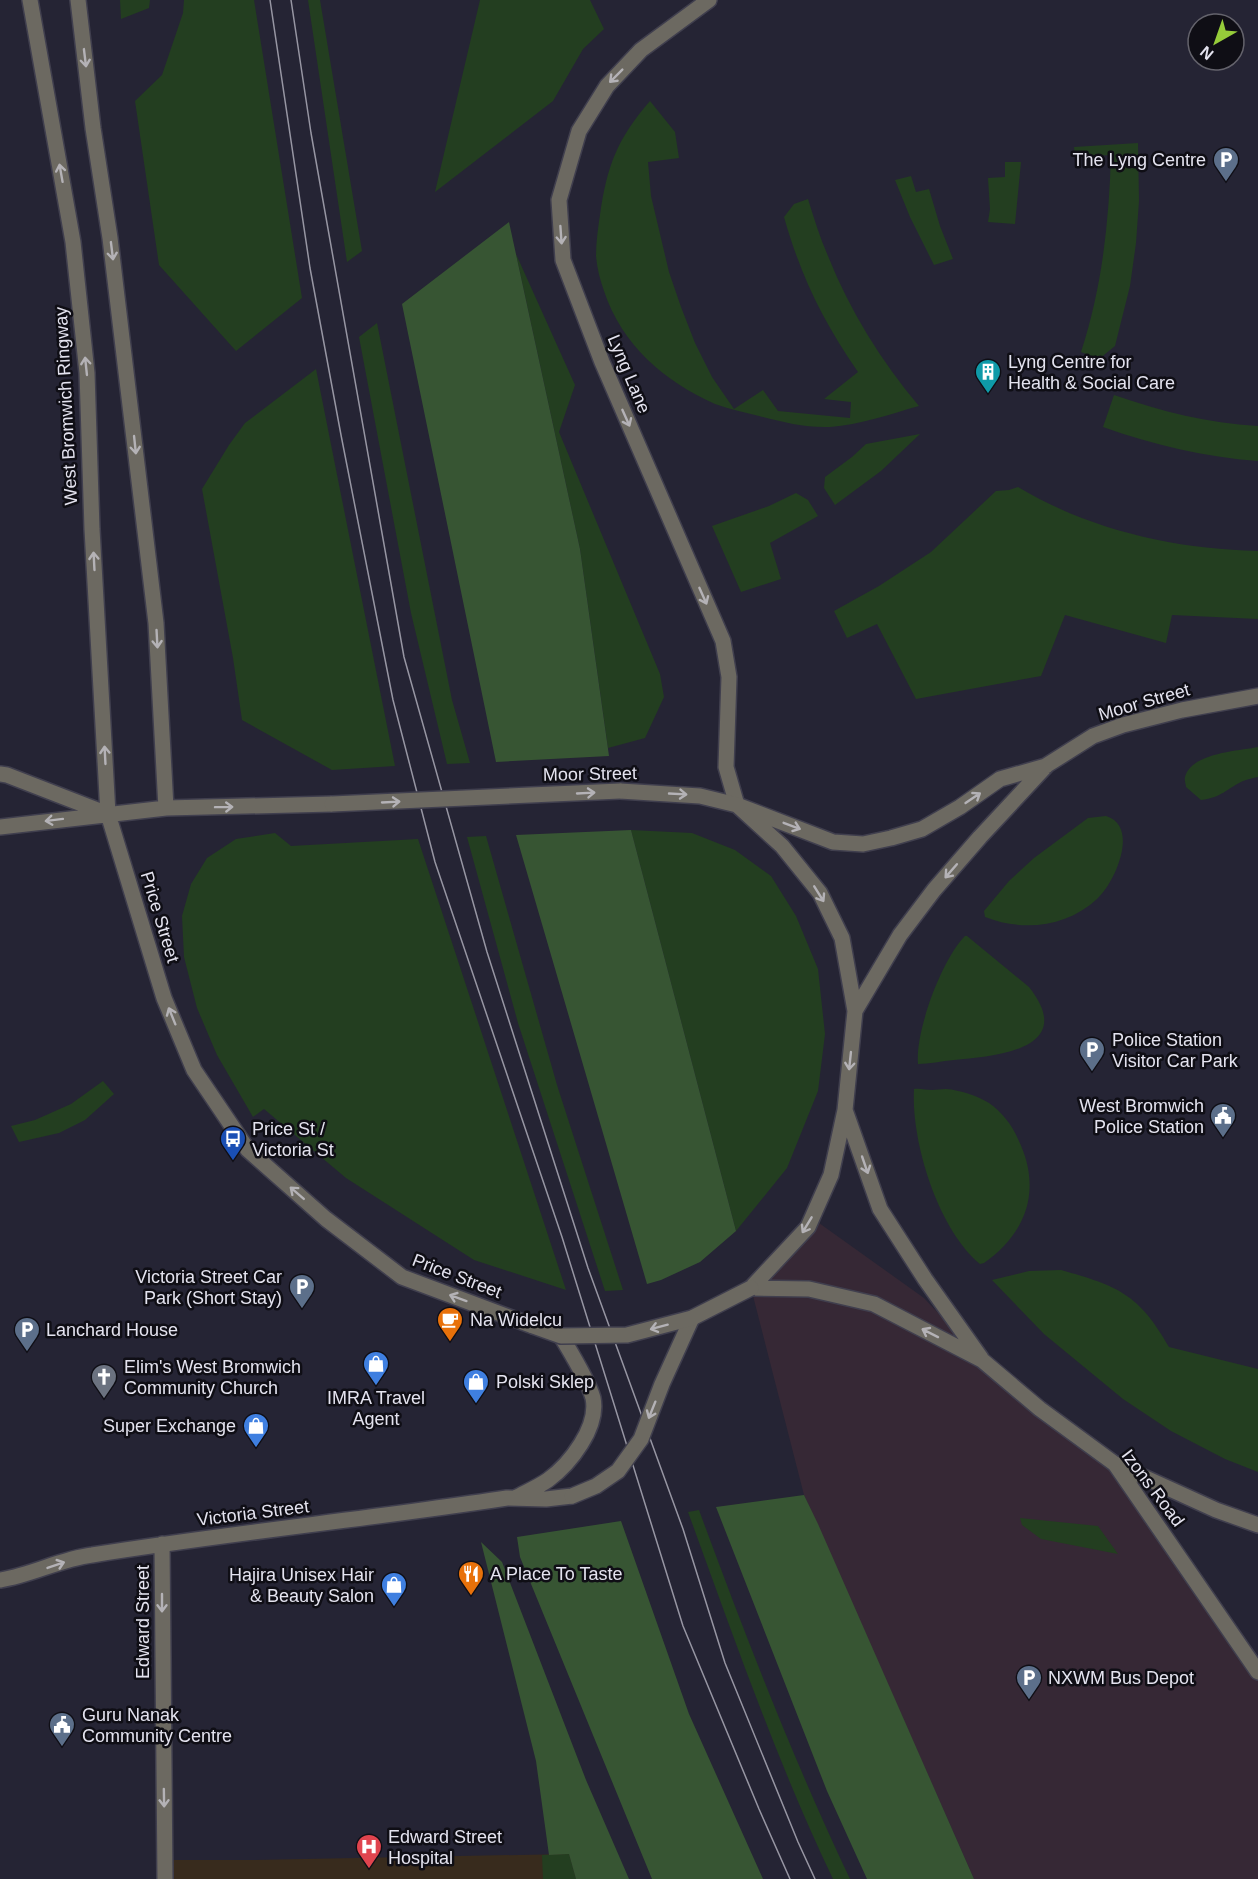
<svg xmlns="http://www.w3.org/2000/svg" width="1258" height="1879" viewBox="0 0 1258 1879" font-family="Arial,sans-serif">
  <style>
    .industrial { fill: #362835 }
    .medical { fill: #382b1d }
    .green { fill: #233e20 }
    .forest { fill: #375533 }
    .lines { fill: none; stroke-linecap: round; stroke-linejoin: round }
    .minor-casing { stroke: #403f4e; stroke-width: 18 }
    .tertiary-casing { stroke: #403f4e; stroke-width: 18 }
    .minor { stroke: #6c6961; stroke-width: 15 }
    .tertiary { stroke: #6c6961; stroke-width: 15 }
    .tram { stroke: #9796a3; stroke-width: 1.5 }
    .minor-bridge-casing { stroke: #403f4e; stroke-width: 18; stroke-linecap: butt }
    .tertiary-bridge-casing { stroke: #403f4e; stroke-width: 18; stroke-linecap: butt }
    .minor-bridge { stroke: #6c6961; stroke-width: 15 }
    .tertiary-bridge { stroke: #6c6961; stroke-width: 15 }
    .oneway { stroke: #b4b2b6 }
    .labels { text-anchor: middle; stroke-width: 5; stroke-linejoin: round; paint-order: stroke }
    .poi-label { font-size: 18px; fill: #e4e3ef; stroke: #0f0e15; text-anchor: start }
    .street-label { font-size: 18px; fill: #e4e3ef; stroke: #0f0e15 }
  </style>
  <rect width="100%" height="100%" fill="#252434"/>
  <path class="industrial" d="M812,1218L924,1298L982,1360L1115,1464L1258,1672V1879H974L804,1495L751,1288Z"/>
  <path class="medical" d="M569,1854L576,1879H165V1860H252Z"/>
  <path class="green" d="M120,0H150L149,8L121,19Z
    M184,0H254L302,298L236,351L159,265L135,101L162,75L183,13Z
    M308,0H320L362,251L347,262Z
    M480,0H590L604,29L583,49L553,101L435,192Z
    M650,101L675,132L679,158L648,162L651,196L669,272L681,307L695,343L712,377L734,409L763,390L778,411L850,418L851,402L824,399L858,372C823,321 801,277 784,217L794,204L808,199C814,218 820,238 828,256C850,311 881,361 919,406C890,414 860,425 830,427C806,428 782,422 759,416C744,412 729,409 715,404C664,381 622,345 604,291C600,280 597,268 596,256C596,242 598,228 600,215C607,166 617,139 650,101Z
    M1138,143L1139,201L1136,243L1130,286L1115,346L1099,359L1081,352C1102,288 1109,222 1111,155L1075,157L1074,147Z
    M1005,162H1021L1015,224L988,222L990,209L988,178L1005,177Z
    M911,176L916,192L929,189L940,226L953,259L934,265L910,217L895,180Z
    M516,254L575,385L559,432L660,674L664,697L645,738L608,748L580,549Z
    M377,323L452,700L470,763L447,764L411,613L359,337Z
    M316,369L395,766L332,770L242,720L233,658L202,489L229,445L245,423Z
    M1114,395C1163,412 1207,423 1258,426V461C1205,457 1153,445 1103,427Z
    M920,434L881,471L835,505L824,488L825,477L852,457L866,444Z
    M1018,487C1090,530 1174,549 1258,551V619L1172,615L1166,643L1065,615L1041,676L916,699L877,624L847,638L834,611L879,586L931,552L996,491L1009,490Z
    M796,493L808,500L818,516L770,543L781,579L741,592L712,526L769,506Z
    M1258,747V777C1253,778 1248,779 1243,781C1226,789 1223,797 1201,800L1186,787C1186,784 1184,780 1185,777C1191,753 1238,751 1258,747Z
    M1106,816C1140,826 1115,883 1097,899C1067,927 1023,932 985,917L984,911L1009,881L1034,858L1088,818Z
    M631,830L692,833L735,850L771,876L796,916L818,969L825,1034L818,1091L787,1168L736,1231Z
    M275,833L291,846L418,839L566,1290L474,1260L346,1178L264,1109L253,1117L217,1055L197,1008L184,957L182,916L191,884L207,858L236,839Z
    M486,836L557,1085L623,1290L605,1291L518,1023L467,837Z
    M965,936H967L1029,987C1078,1049 997,1056 954,1060C942,1061 929,1064 918,1064C915,1031 942,959 965,936Z
    M103,1081L114,1094L85,1120L59,1133L19,1142L11,1126L35,1120L71,1104Z
    M914,1089C920,1088 926,1090 932,1090C937,1090 941,1089 946,1089C960,1090 978,1096 989,1103C1002,1112 1012,1125 1018,1139C1042,1188 1028,1232 984,1263L980,1264C938,1229 911,1142 914,1089Z
    M1061,1270C1118,1286 1139,1294 1169,1347L1258,1369V1472L1225,1459L1171,1431L1123,1399L1044,1334L992,1280L1029,1271Z
    M699,1510C745,1635 793,1759 850,1879H833C776,1760 733,1635 688,1512Z
    M1020,1518L1098,1526L1118,1554L1041,1539L1022,1525Z
    M569,1854L576,1879H543L542,1855Z"/>
  <path class="forest" d="M509,222L580,549L609,756L496,762L402,304Z
    M631,830L736,1231L700,1262L661,1280L647,1284L516,835Z
    M804,1495L818,1524L974,1879H867L827,1791L716,1507Z
    M621,1521L689,1714L763,1879H652L520,1557L517,1537Z
    M481,1542L502,1562L586,1780L629,1879H576L569,1854L549,1855L536,1761Z"/>
  <g class="lines">
    <defs>
      <path id="minor" d="M709,0L641,50L607,86L579,131L559,200L563,260L602,362L723,641L729,677L726,767L737,805
        M1115,1464L1216,1510L1258,1525
        M515,1498C526,1492 538,1487 548,1480C570,1464 599,1427 593,1398C588,1380 571,1353 561,1336
        M162,1544L165,1879
        M0,1580C32,1575 60,1559 92,1555C230,1533 369,1519 507,1498L546,1499L572,1496"/>
      <path id="tertiary" d="M30,0L73,242L87,373L92,529L108,814L164,998L194,1070L248,1150L326,1219L402,1277L533,1326
        M78,0L93,128L110,238L156,623L166,808
        M0,774L7,775L105,813
        M620,791L700,796L737,805L833,842L863,844L891,838L922,829L960,807L1000,779L1046,766
        M737,805L782,846L820,893L842,938L855,1011L845,1110L831,1175L808,1227L751,1288
        M0,827L166,808L332,804
        M855,1011L900,935L934,890L980,837L1047,765L1093,736L1123,725L1182,710L1258,696
        M845,1110L880,1209L925,1279L981,1358
        M751,1288L809,1289L874,1304L982,1360L1040,1409L1115,1464L1258,1672"/>
    </defs>
    <use href="#minor" class="minor-casing"/>
    <use href="#tertiary" class="tertiary-casing"/>
    <use href="#minor" class="minor"/>
    <use href="#tertiary" class="tertiary"/>
    <path class="tram" d="M270,0L310,268L341,435L393,700L435,862L562,1237L683,1626L759,1809L790,1879
      M291,0L311,133L404,657L487,952L588,1268L683,1529L725,1663L798,1842L815,1879"/>
    <defs>
      <path id="minor-bridge" d="M572,1496L596,1486L618,1471L641,1439L662,1384L692,1318"/>
      <path id="tertiary-bridge" d="M332,804L620,791
        M533,1326L561,1336L627,1335L692,1318L751,1288"/>
    </defs>
    <use href="#minor-bridge" class="minor-bridge-casing"/>
    <use href="#tertiary-bridge" class="tertiary-bridge-casing"/>
    <use href="#minor-bridge" class="minor-bridge"/>
    <use href="#tertiary-bridge" class="tertiary-bridge"/>
  </g>
  <defs><path id="oneway-shaft" d="M-6 0H5M1.5-3L5.5 0L1.5 3" fill="none" stroke-width="1.6" stroke-linecap="round" stroke-linejoin="round" transform="scale(1.5)"/></defs>
  <g class="oneway">
    <use href="#oneway-shaft" transform="translate(85 58) rotate(83)"/>
    <use href="#oneway-shaft" transform="translate(616 76) rotate(135)"/>
    <use href="#oneway-shaft" transform="translate(61 173) rotate(-100)"/>
    <use href="#oneway-shaft" transform="translate(561 235) rotate(86)"/>
    <use href="#oneway-shaft" transform="translate(112 251) rotate(83)"/>
    <use href="#oneway-shaft" transform="translate(86 366) rotate(-96)"/>
    <use href="#oneway-shaft" transform="translate(626 418) rotate(66)"/>
    <use href="#oneway-shaft" transform="translate(135 445) rotate(84)"/>
    <use href="#oneway-shaft" transform="translate(94 561) rotate(-93)"/>
    <use href="#oneway-shaft" transform="translate(703 596) rotate(66)"/>
    <use href="#oneway-shaft" transform="translate(157 639) rotate(87)"/>
    <use href="#oneway-shaft" transform="translate(105 755) rotate(-93)"/>
    <use href="#oneway-shaft" transform="translate(586 793) rotate(-3)"/>
    <use href="#oneway-shaft" transform="translate(678 794) rotate(3)"/>
    <use href="#oneway-shaft" transform="translate(973 798) rotate(-34)"/>
    <use href="#oneway-shaft" transform="translate(391 802) rotate(-3)"/>
    <use href="#oneway-shaft" transform="translate(224 807) rotate(-1)"/>
    <use href="#oneway-shaft" transform="translate(54 820) rotate(173)"/>
    <use href="#oneway-shaft" transform="translate(792 826) rotate(21)"/>
    <use href="#oneway-shaft" transform="translate(951 871) rotate(131)"/>
    <use href="#oneway-shaft" transform="translate(819 894) rotate(58)"/>
    <use href="#oneway-shaft" transform="translate(172 1016) rotate(-112)"/>
    <use href="#oneway-shaft" transform="translate(850 1061) rotate(96)"/>
    <use href="#oneway-shaft" transform="translate(865 1165) rotate(71)"/>
    <use href="#oneway-shaft" transform="translate(297 1193) rotate(-139)"/>
    <use href="#oneway-shaft" transform="translate(807 1225) rotate(121)"/>
    <use href="#oneway-shaft" transform="translate(458 1298) rotate(-160)"/>
    <use href="#oneway-shaft" transform="translate(659 1327) rotate(165)"/>
    <use href="#oneway-shaft" transform="translate(930 1333) rotate(-153)"/>
    <use href="#oneway-shaft" transform="translate(652 1410) rotate(112)"/>
    <use href="#oneway-shaft" transform="translate(56 1565) rotate(-19)"/>
    <use href="#oneway-shaft" transform="translate(162 1603) rotate(90)"/>
    <use href="#oneway-shaft" transform="translate(164 1798) rotate(89)"/>
  </g>
  <defs>
    <symbol id="parking-pin" viewBox="-11 -11 22 30"><path d="M0 17L-7.5 6A9.5 9.5 0 1 1 7.5 6Z" fill="#5c6f8a" stroke="#0f0e15"/><path d="M-3.5-5.5H1a3.5 3.5 0 0 1 0 7H-1V5.5H-3.5ZM-1-3.4V-.6H.8a1.4 1.4 0 0 0 0-2.8Z" fill="#fff"/></symbol>
    <symbol id="building-pin" viewBox="-11 -11 22 30"><path d="M0 17L-7.5 6A9.5 9.5 0 1 1 7.5 6Z" fill="#0f9aa8" stroke="#0f0e15"/><path d="M-4-6H4V6H1V3H-1V6H-4ZM-2.5-4.3h1.7v1.8h-1.7ZM.8-4.3h1.7v1.8H.8ZM-2.5-1h1.7V.8h-1.7ZM.8-1h1.7V.8H.8Z" fill="#fff"/></symbol>
    <symbol id="civic-pin" viewBox="-11 -11 22 30"><path d="M0 17L-7.5 6A9.5 9.5 0 1 1 7.5 6Z" fill="#5c6f8a" stroke="#0f0e15"/><path d="M-.6-6.5H3V-4.5H.6V-3L4-1V1h2V6H-6V1h2V-1L-.6-3ZM-1.2 2.5V6h2.4V2.5Z" fill="#fff"/></symbol>
    <symbol id="bus-pin" viewBox="-11 -11 22 30"><path d="M0 17L-7.5 6A9.5 9.5 0 1 1 7.5 6Z" fill="#1a4fb4" stroke="#0f0e15"/><path d="M-5-6H5V4H4V6H2V4H-2V6H-4V4H-5ZM-3.5-4V0h7V-4ZM-3.5 1.2v1.5H-2V1.2ZM2 1.2v1.5H3.5V1.2Z" fill="#fff"/></symbol>
    <symbol id="cafe-pin" viewBox="-11 -11 22 30"><path d="M0 17L-7.5 6A9.5 9.5 0 1 1 7.5 6Z" fill="#e8710a" stroke="#0f0e15"/><path d="M-5.5-4.5H6V0H3Q3 3.5 0 3.5H-2.5Q-5.5 3.5-5.5 0ZM3-3.2v2h1.7v-2ZM-6 4.5H4V6H-6Z" fill="#fff"/></symbol>
    <symbol id="shop-pin" viewBox="-11 -11 22 30"><path d="M0 17L-7.5 6A9.5 9.5 0 1 1 7.5 6Z" fill="#3f7fe0" stroke="#0f0e15"/><path d="M-5-2.5h2.3a2.7 3.5 0 0 1 5.4 0H5L5.5 6h-11ZM-1.5-2.5h3a1.5 2.3 0 0 0-3 0Z" fill="#fff"/></symbol>
    <symbol id="church-pin" viewBox="-11 -11 22 30"><path d="M0 17L-7.5 6A9.5 9.5 0 1 1 7.5 6Z" fill="#6b7280" stroke="#0f0e15"/><path d="M-1.2-6h2.4v3.5h3.3v2.4h-3.3V6h-2.4V-.1h-3.3v-2.4h3.3Z" fill="#fff"/></symbol>
    <symbol id="restaurant-pin" viewBox="-11 -11 22 30"><path d="M0 17L-7.5 6A9.5 9.5 0 1 1 7.5 6Z" fill="#e8710a" stroke="#0f0e15"/><path d="M-5-6h1v4h1v-4h1v4h1v-4h1v5L-1.5 .5V6h-2V.5L-5-1ZM5-6V6H3V1.5H1.5Q1.5-4 5-6Z" fill="#fff"/></symbol>
    <symbol id="hospital-pin" viewBox="-11 -11 22 30"><path d="M0 17L-7.5 6A9.5 9.5 0 1 1 7.5 6Z" fill="#e0444e" stroke="#0f0e15"/><path d="M-5-5h3v3.5h4V-5h3V5h-3V1.5h-4V5h-3Z" fill="#fff"/></symbol>
  </defs>
  <g fill-rule="evenodd">
    <use href="#parking-pin" x="1211" y="145" width="30" height="40"/>
    <use href="#building-pin" x="973" y="357" width="30" height="40"/>
    <use href="#parking-pin" x="1077" y="1035" width="30" height="40"/>
    <use href="#civic-pin" x="1208" y="1101" width="30" height="40"/>
    <use href="#bus-pin" x="218" y="1124" width="30" height="40"/>
    <use href="#parking-pin" x="287" y="1272" width="30" height="40"/>
    <use href="#cafe-pin" x="435" y="1305" width="30" height="40"/>
    <use href="#parking-pin" x="12" y="1315" width="30" height="40"/>
    <use href="#shop-pin" x="361" y="1349" width="30" height="40"/>
    <use href="#church-pin" x="89" y="1362" width="30" height="40"/>
    <use href="#shop-pin" x="461" y="1367" width="30" height="40"/>
    <use href="#shop-pin" x="241" y="1411" width="30" height="40"/>
    <use href="#restaurant-pin" x="456" y="1559" width="30" height="40"/>
    <use href="#shop-pin" x="379" y="1570" width="30" height="40"/>
    <use href="#parking-pin" x="1014" y="1663" width="30" height="40"/>
    <use href="#civic-pin" x="47" y="1710" width="30" height="40"/>
    <use href="#hospital-pin" x="354" y="1832" width="30" height="40"/>
  </g>
  <g class="labels">
    <g class="poi-label">
      <text x="1206" y="166" text-anchor="end">The Lyng Centre</text>
      <text x="1008" y="368">Lyng Centre for<tspan x="1008" dy="21">Health &amp; Social Care</tspan></text>
      <text x="1112" y="1046">Police Station<tspan x="1112" dy="21">Visitor Car Park</tspan></text>
      <text x="1204" y="1112" text-anchor="end">West Bromwich<tspan x="1204" dy="21">Police Station</tspan></text>
      <text x="252" y="1135">Price St /<tspan x="252" dy="21">Victoria St</tspan></text>
      <text x="282" y="1283" text-anchor="end">Victoria Street Car<tspan x="282" dy="21">Park (Short Stay)</tspan></text>
      <text x="470" y="1326">Na Widelcu</text>
      <text x="46" y="1336">Lanchard House</text>
      <text x="124" y="1373">Elim's West Bromwich<tspan x="124" dy="21">Community Church</tspan></text>
      <text x="496" y="1388">Polski Sklep</text>
      <text x="376" y="1404" text-anchor="middle">IMRA Travel<tspan x="376" dy="21">Agent</tspan></text>
      <text x="236" y="1432" text-anchor="end">Super Exchange</text>
      <text x="490" y="1580">A Place To Taste</text>
      <text x="374" y="1581" text-anchor="end">Hajira Unisex Hair<tspan x="374" dy="21">&amp; Beauty Salon</tspan></text>
      <text x="1048" y="1684">NXWM Bus Depot</text>
      <text x="82" y="1721">Guru Nanak<tspan x="82" dy="21">Community Centre</tspan></text>
      <text x="388" y="1843">Edward Street<tspan x="388" dy="21">Hospital</tspan></text>
    </g>
    <g class="street-label">
      <text transform="translate(629 374) rotate(67)" y="6">Lyng Lane</text>
      <text transform="translate(66 406) rotate(-93)" y="6">West Bromwich Ringway</text>
      <text transform="translate(1144 702) rotate(-16)" y="6">Moor Street</text>
      <text transform="translate(590 774) rotate(-1)" y="6">Moor Street</text>
      <text transform="translate(160 917) rotate(73)" y="6">Price Street</text>
      <text transform="translate(457 1276) rotate(21)" y="6">Price Street</text>
      <text transform="translate(1153 1488) rotate(53)" y="6">Izons Road</text>
      <text transform="translate(253 1513) rotate(-7)" y="6">Victoria Street</text>
      <text transform="translate(143 1622) rotate(-90)" y="6">Edward Street</text>
    </g>
  </g>
  <g transform="translate(1216 42) rotate(220)"><circle r="28" fill="#0f0e15" stroke="#64636c" stroke-width="1.5"/>
  <path d="M0-4.5L10 22L0 15L-10 22Z" fill="#96cc3a"/>
  <text y="-9" font-size="16" font-weight="bold" text-anchor="middle" fill="#e4e3ef">N</text>
  </g>
</svg>
